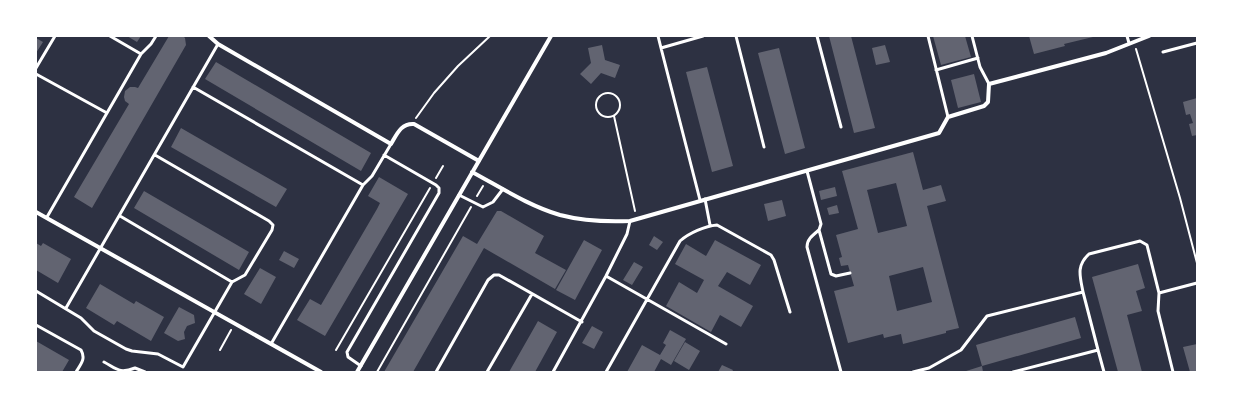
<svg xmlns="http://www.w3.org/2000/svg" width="1233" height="408" viewBox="0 0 1233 408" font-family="Commissioner,sans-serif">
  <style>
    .building { fill: #626471; fill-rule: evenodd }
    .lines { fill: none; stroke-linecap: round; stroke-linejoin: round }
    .path { stroke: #fff; stroke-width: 2 }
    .service { stroke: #fff; stroke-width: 3 }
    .minor { stroke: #fff; stroke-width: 4 }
  </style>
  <rect width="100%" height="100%" fill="#2d3142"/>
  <path class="building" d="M127,36H141L137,42Z
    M169,36H183L185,38L186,45L92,208L74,197L129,104L125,101L124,97L125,91L130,87H135L138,88Z
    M829,36H851L875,128L854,133Z
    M933,36H965L971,57L941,65Z
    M1029,36H1093V37L1064,44L1065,46L1034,54Z
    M36,38L43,42L36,53Z
    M602,45L605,60L620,65L615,78L601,73L591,84L580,74L591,63L588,48Z
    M885,45L890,62L876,65L872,48Z
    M779,48L805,148L785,154L758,53Z
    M216,62L371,153L361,171L205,79Z
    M707,67L733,166L712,172L686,72Z
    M974,74L981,102L958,108L951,80Z
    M1197,98V135L1192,136L1189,124L1193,123L1190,114L1186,115L1183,102Z
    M181,128L287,189L276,207L171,147Z
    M913,152L923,190L941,185L946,201L927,206L959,328L946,331V333L903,344L901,334L884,338L883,334L848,343L834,291L854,286L848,265L841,266L839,258L842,257L836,235L858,229L842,171ZM896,183L907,226L878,233L867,190ZM923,267L932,302L897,311L889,276Z
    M379,177L408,194L325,336L297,320L310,299L321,305L377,209L380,203L368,196Z
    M835,187L837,196L821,200L819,191Z
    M144,191L249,252L239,270L134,208Z
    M782,200L786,216L768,221L764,204Z
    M837,205L839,213L829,215L827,208Z
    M497,211H501L544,236L535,253L566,270L555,289L484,248L413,372H384L463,236L477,244Z
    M654,236L663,242L657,250L649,245Z
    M584,240L602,250L575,300L556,290Z
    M715,240L761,265L750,285L727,272L718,286L753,306L741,327L720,315L711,332L666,306L679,282L697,293L704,280L675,264L686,244L706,256Z
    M36,243L41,246L43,243L71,259L58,283L36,270Z
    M284,251L299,259L294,268L279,260Z
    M634,262L643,267L632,285L623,280Z
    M1138,264L1145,288L1136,291L1142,311L1127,315L1142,372H1118L1092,277Z
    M260,268L276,277L261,304L244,294Z
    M100,284L134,304L136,301L164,317L151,341L117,321L114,325L86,308Z
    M179,307L194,315L195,323L187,326L184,332L185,339L178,341L164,333Z
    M1075,317L1081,338L982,366L983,372H963L982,366L976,345Z
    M538,321L557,332L535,372H509Z
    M592,326L603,332L594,349L582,343Z
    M670,330L686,339L671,365L661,359L654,372H627L642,345L660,355L666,345L663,343Z
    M36,341L69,360L62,372H36Z
    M685,342L700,351L689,370L674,361Z
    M1197,344V372H1190L1183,347Z
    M722,365L733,370L732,372H718Z"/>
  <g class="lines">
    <path class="path" d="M1136,49L1180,198L1197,263
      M596 105a12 12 0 1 1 24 0a12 12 0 1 1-24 0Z
      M614,116L635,211
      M416,118L434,93L458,66L490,36
      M436,178L443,166
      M477,196L483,186
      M220,350L231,330
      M336,350L430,188
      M377,372L471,207"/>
    <path class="service" d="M110,36L141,54
      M658,36L661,48L703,36
      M736,36L764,147
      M817,36L841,127
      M928,36L948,117
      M972,36L980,67L989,84
      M1127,36L1129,43
      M661,48L700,200
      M1163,52L1197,43
      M36,68L55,36
      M936,70L978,58
      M36,74L107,113
      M193,87L363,185L372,176L391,144
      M807,171L821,224L819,230L831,274L836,276L850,273
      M459,195L483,207L493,202L503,189
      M705,199L710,225
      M120,216L232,282
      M47,217L141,54L151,44L156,36
      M819,230C813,235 807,239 807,247L841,372
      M606,276L726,344
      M36,291L81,318L94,331L126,349L132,351L158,354L183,367L232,282L245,275L272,230L273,225L269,221L155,155
      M1083,292L1098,350
      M1159,293L1197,283
      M66,308L218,44
      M36,325L81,350C86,359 81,364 76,372
      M271,344L363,185
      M104,362C117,369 119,374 135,368L145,372
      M361,366L348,357L347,352L439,193V188L436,185L384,155
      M436,372L488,280L494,275H499L582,322
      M487,372L532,294
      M553,372L606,276L627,234L630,221
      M606,372L680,241C689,233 705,226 717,225L771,255L774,260L790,312
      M913,372L929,368L961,350L987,316L1083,292C1080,276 1076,266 1089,254L1140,241L1147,245L1159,293L1158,311L1173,372
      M1013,372L1098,350L1104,372"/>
    <path class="minor" d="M209,36L218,44L391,144C397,134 401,123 414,124L479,161
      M472,172C500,187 529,206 560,215C583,221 607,222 630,221L939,133L948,117L984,106L988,102L989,84L1106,53L1149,36
      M36,212L321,372
      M357,372L551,36"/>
  </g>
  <rect width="1233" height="408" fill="none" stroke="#ffffff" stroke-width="74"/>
</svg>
